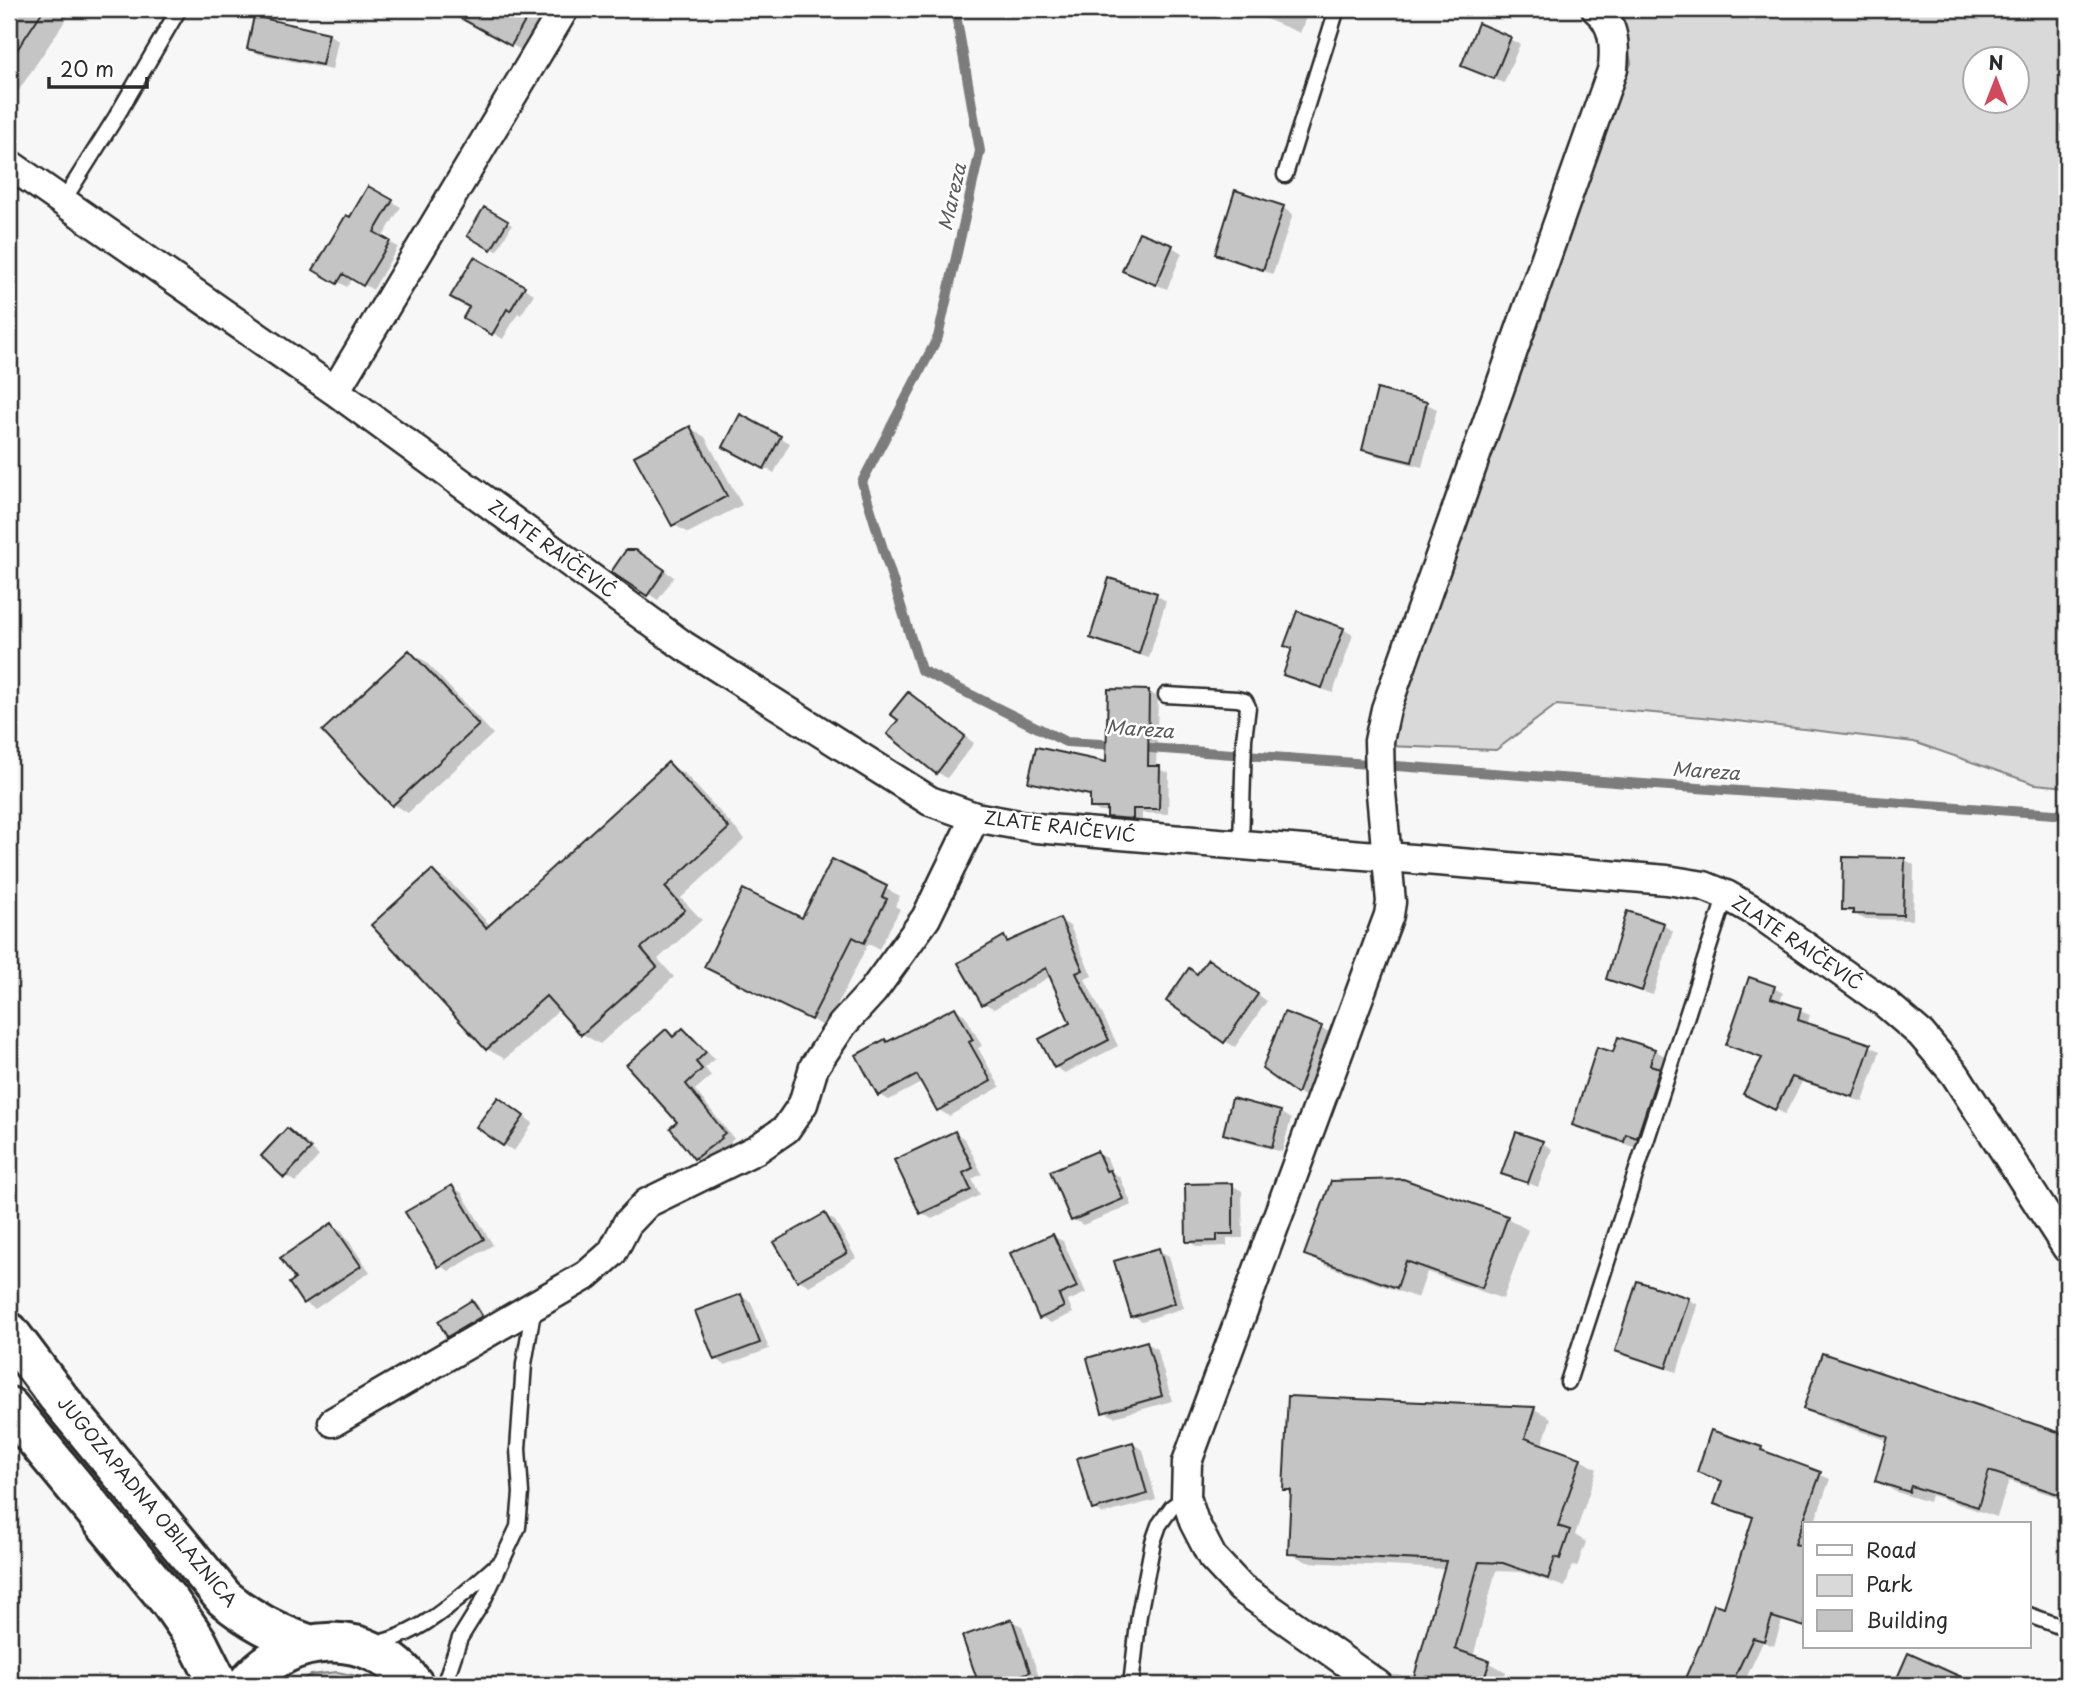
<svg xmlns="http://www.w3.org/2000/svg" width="2076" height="1694" viewBox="0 0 2076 1694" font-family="'Playpen Sans',sans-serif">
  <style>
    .green { fill: #d9d9d9; stroke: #828282; stroke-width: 2; fill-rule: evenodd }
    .shadow { fill: #0003 }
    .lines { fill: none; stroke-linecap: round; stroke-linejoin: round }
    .stream { stroke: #7b7b7b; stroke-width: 10 }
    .building { fill: #c4c4c4; stroke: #2b2b2b; stroke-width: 2 }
    .service-casing { stroke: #2b2b2b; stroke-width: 19 }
    .minor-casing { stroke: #2b2b2b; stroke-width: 33 }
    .primary-casing { stroke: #2b2b2b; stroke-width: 44 }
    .service { stroke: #fff; stroke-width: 14 }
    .minor { stroke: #fff; stroke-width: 28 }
    .primary { stroke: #fff; stroke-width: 38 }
    .labels { text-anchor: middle; stroke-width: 5; stroke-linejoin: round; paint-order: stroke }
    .street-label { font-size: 18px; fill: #2b2b2b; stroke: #fff }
    .water-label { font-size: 19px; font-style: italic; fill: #5a5a5a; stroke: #fff }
  </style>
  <rect width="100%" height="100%" fill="#f7f7f7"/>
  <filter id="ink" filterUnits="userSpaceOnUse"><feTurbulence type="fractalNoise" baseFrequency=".0143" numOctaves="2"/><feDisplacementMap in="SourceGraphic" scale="14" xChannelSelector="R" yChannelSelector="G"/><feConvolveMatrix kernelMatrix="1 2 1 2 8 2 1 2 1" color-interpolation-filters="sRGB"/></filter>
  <g filter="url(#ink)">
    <path class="green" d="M1607,9H2067V787L2035,784L1914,742L1703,717L1556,705L1496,750L1387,746L1631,63L1623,20ZM1974,60H2016V102H1974Z
      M337,1672L362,1677L376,1685H291L311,1675Z"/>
    <path class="shadow" d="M9,9H73L9,105Z
      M471,9H545L521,50L465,19Z
      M1242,9H1309L1300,33Z
      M1479,26L1520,44L1504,83L1473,71Z
      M328,34L338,40L332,70L259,54L249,48Z
      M368,188L401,207L382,238L398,247L373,290L353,278L347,287L316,269L350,220Z
      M1283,208L1293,214L1273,274L1227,259L1217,253Z
      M484,210L512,225L497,251L469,235Z
      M1172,247L1182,253L1167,289L1134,276Z
      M475,259L534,294L521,315L518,313L503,339L465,317L471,307Z
      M1427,404L1437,409L1422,467L1374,455L1364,449Z
      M741,417L790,443L774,473L725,446Z
      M690,428L705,437L742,505L688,533L673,524Z
      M647,559L674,577L658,600L614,571Z
      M1156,595L1166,601L1149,658L1102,643L1092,638Z
      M1343,629L1353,635L1333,693L1295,680L1285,674L1293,649L1286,645Z
      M409,652L425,661L493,734L408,813L393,804Z
      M1110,691L1149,692L1158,697L1156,768L1169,773L1168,814L1142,813V823L1118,821L1109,816V812H1100L1091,807L1092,797L1039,786L1030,781L1108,765Z
      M908,694L974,743L947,778L937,772L900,720Z
      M668,764L685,774L745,839L681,898L702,920L658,959L674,977L600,1044L582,1034L560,1009L505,1059L487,1049L374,926L433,872L450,882L491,926Z
      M1904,859L1914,865L1913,920L1864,919L1843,909Z
      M833,861L900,896L895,906L900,909L879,949L868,944L826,1027L720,974L803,920Z
      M1060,920L1070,926L1092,976L1085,979L1118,1046L1065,1073L1055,1067L1073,1024L1051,976L994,1009L984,1003L1004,938L1010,942Z
      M1663,925L1673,931L1653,995L1618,984L1608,978Z
      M1219,967L1267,1001L1235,1047L1225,1041L1198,976Z
      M1774,988L1783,993L1780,1003L1810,1015L1807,1025L1870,1046L1880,1051L1863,1102L1802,1082L1785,1114L1755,1099L1763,1059L1728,1045Z
      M955,1009L965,1015L982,1046L978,1048L1000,1087L949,1116L939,1110L923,1082L889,1100L879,1095L885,1041L889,1043Z
      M1285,1014L1332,1033L1307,1098L1264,1068Z
      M683,1030L693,1036L715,1059L705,1068L711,1076L695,1090L734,1139L730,1142L731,1144L705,1164L695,1158L680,1122L667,1031L676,1037Z
      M1654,1050L1670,1059L1665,1073L1675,1078L1653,1145L1642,1142L1640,1149L1590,1133L1574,1124L1614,1055Z
      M1234,1101L1281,1113L1291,1119L1282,1152L1235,1139L1225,1133Z
      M508,1105L533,1123L514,1151L504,1145Z
      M287,1130L297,1136L319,1156L296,1182L285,1176Z
      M955,1133L965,1139L982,1174L972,1179L980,1195L932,1219L922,1213Z
      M1542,1143L1552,1149L1538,1187L1503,1173Z
      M1097,1153L1107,1158L1113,1173L1120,1177L1132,1205L1083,1225L1073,1219Z
      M1232,1185L1242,1191L1243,1238H1227V1246L1198,1247L1188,1241Z
      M452,1187L462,1193L493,1245L449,1271L439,1265Z
      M825,1215L835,1221L856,1258L809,1286L799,1280Z
      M1507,1218L1528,1230L1503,1299L1427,1272L1418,1298L1327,1266L1306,1254Z
      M332,1225L342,1231L370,1272L315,1309L305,1303L297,1280Z
      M1052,1236L1063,1241L1086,1293L1068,1301L1073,1313L1051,1323L1041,1317Z
      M1158,1250L1169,1256L1184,1308L1142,1321L1132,1315Z
      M741,1296L751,1302L769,1349L725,1365L715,1359Z
      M1688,1299L1698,1305L1677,1372L1627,1356L1617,1350Z
      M472,1302L477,1304L486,1319L453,1338L449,1335Z
      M1147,1343L1157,1349L1172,1401L1114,1417L1104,1411Z
      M1823,1355L2067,1437V1500L2009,1481L1997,1517L1931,1495L1929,1502L1896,1492L1877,1481L1889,1441L1824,1419L1805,1408Z
      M1289,1398L1534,1409L1551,1418L1542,1446L1580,1459L1597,1469L1575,1535L1586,1542L1577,1567L1572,1566L1565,1587L1521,1572L1496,1571L1473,1657L1490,1663L1506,1672L1502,1685H1432L1416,1676L1446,1569L1307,1562L1290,1553L1293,1494L1285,1489Z
      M1133,1444L1143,1450L1156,1500L1103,1514L1093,1508Z
      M1761,1449L1830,1479L1814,1524H1805V1628L1782,1621L1774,1646L1763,1642L1743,1685H1684L1703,1643L1725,1610L1754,1519L1716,1503L1724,1482L1699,1471Z
      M1011,1621L1022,1626L1039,1677L1017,1685H981L964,1637Z"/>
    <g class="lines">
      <path class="stream" d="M955,9L980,151L938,337L862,482L921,670L1066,742L1118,745
        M1136,747L2067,815"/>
    </g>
    <path class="building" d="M9,9H44L9,62Z
      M444,9H532L511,46Z
      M254,16L329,33L322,65L247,49Z
      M1478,23L1511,37L1494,79L1461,66Z
      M368,186L393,200L374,232L390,241L363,286L343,274L337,284L313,270L346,215L350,217Z
      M1235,190L1284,206L1263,270L1215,254Z
      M484,207L508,221L491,250L467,236Z
      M1139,232L1173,245L1156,285L1122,271Z
      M474,257L525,286L510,311L507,309L492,335L463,318L469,307L450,297Z
      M1377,389L1427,402L1412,462L1362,450Z
      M740,414L781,436L764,469L723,447Z
      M690,426L727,496L672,526L634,456Z
      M626,550H636L665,570L647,596L611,572Z
      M1109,578L1157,593L1139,654L1090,638Z
      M1297,611L1344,628L1322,688L1283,675L1292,648L1284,646Z
      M409,650L479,725L392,806L322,731Z
      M1108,689L1149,690L1148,766H1160L1159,809H1133V819L1107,817V808H1090V795L1028,782L1036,747L1106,762Z
      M908,692L965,736L936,774L887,734L898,720L890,714Z
      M668,762L729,828L665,887L685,910L641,948L657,967L581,1035L546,996L486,1050L371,925L432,870L486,928Z
      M1843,857L1905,858L1903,915L1853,914V910H1842Z
      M832,859L887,886L882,897L887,899L864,943L853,937L811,1020L704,967L743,889L802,918Z
      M1627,911L1664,923L1642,991L1606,979Z
      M1060,918L1083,970L1076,973L1109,1040L1054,1068L1039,1039L1070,1023L1046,968L982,1005L958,963L1004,936L1007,942Z
      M1208,959L1258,994L1224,1043L1166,1001L1189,968L1197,974Z
      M1749,977L1775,986L1771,998L1801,1008L1798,1020L1871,1044L1853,1097L1792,1077L1775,1110L1743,1094L1762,1058L1726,1045Z
      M955,1007L973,1040L969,1042L991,1081L937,1111L917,1075L878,1096L856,1055L885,1039L887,1042Z
      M1284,1012L1322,1026L1297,1094L1262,1069Z
      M683,1028L706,1052L696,1062L702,1069L686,1084L725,1133L721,1136L722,1138L694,1159L670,1128L677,1122L626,1065L666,1029L673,1037Z
      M1618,1037L1655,1049L1650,1065L1660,1068L1637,1138L1626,1134L1624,1142L1572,1125L1597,1047L1613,1052Z
      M498,1097L524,1116L503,1146L476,1127Z
      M1232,1098L1281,1111L1272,1147L1223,1134Z
      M287,1128L311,1149L284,1178L261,1156Z
      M955,1131L973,1168L963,1173L971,1190L920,1214L894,1160Z
      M1516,1132L1543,1141L1528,1183L1501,1174Z
      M1097,1151L1106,1171L1110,1170L1123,1199L1071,1221L1050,1171Z
      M1403,1179L1508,1216L1482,1288L1406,1261L1397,1288L1304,1255L1331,1181Z
      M1233,1183V1234H1217V1241L1186,1242L1185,1184Z
      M452,1185L484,1239L438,1267L405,1212Z
      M825,1213L847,1253L797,1281L774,1242Z
      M332,1223L361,1266L303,1304L289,1283L295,1279L280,1258Z
      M1053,1234L1077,1287L1059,1295L1064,1307L1039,1319L1010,1253Z
      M1159,1248L1175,1303L1131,1317L1114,1261Z
      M1637,1281L1689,1298L1666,1368L1615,1351Z
      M741,1294L760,1343L714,1360L695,1311Z
      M472,1300L482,1316L447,1337L438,1321Z
      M1147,1341L1162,1396L1102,1413L1087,1358Z
      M1822,1353L2067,1435V1497L1989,1471L1978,1507L1911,1486L1909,1492L1875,1481L1888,1437L1803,1409Z
      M1288,1396L1535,1407L1525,1438L1581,1458L1558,1526L1570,1530L1560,1559L1555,1557L1548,1579L1503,1563L1479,1562L1455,1649L1490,1661L1482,1685H1444L1414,1677L1446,1561L1288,1554L1291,1490H1283Z
      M1711,1430L1762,1447L1761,1450L1821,1472L1795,1544L1805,1547V1627L1772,1617L1764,1641L1753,1638L1731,1685H1682L1701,1642L1714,1604L1724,1607L1753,1517L1714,1504L1722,1481L1697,1472Z
      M1133,1442L1147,1494L1092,1510L1077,1458Z
      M1012,1619L1030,1672L992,1685H979L962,1636Z
      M1908,1653L1979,1685H1894Z"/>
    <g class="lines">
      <defs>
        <path id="service" d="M1285,175L1337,9
          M63,201L116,117L179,9
          M1166,695L1237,699L1245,701L1248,707L1244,739L1241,845
          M1568,1382L1726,895
          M2029,1615L2067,1629
          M372,1644C421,1637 462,1595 498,1564
          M444,1685L460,1638L483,1601L518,1527L521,1493L518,1449L524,1364L534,1306
          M1131,1685L1139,1615L1153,1542L1159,1525L1172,1507L1186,1497"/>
        <path id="minor" d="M9,164L335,391L684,646L930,801L975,817L1036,828L1667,880L1704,886L1726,895L1758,913L1885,1003L1921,1034L1955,1074L2067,1248
          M335,391L564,9
          M333,1422L587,1275L612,1253L627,1224L647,1203L757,1149L786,1129L803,1104L814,1067L842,1025L873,991L926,918L975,817
          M1378,1685L1241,1588L1212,1557L1194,1522L1186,1497L1187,1462L1389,915L1391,902L1380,782L1379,741L1386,709L1613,68C1615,46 1615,24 1596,9"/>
        <path id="primary" d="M9,1332L58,1397L224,1598C250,1620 276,1633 308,1644
          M9,1407L170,1602L197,1641L219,1685
          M246,1685C289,1630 372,1627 414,1685"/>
      </defs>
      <use href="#service" class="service-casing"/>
      <use href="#minor" class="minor-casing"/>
      <use href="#primary" class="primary-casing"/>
      <use href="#service" class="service"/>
      <use href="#minor" class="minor"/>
      <use href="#primary" class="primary"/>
    </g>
  </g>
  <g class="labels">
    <g class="street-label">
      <text transform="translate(552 549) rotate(36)" y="6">ZLATE RAIČEVIĆ</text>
      <text transform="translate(1060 827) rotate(7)" y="6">ZLATE RAIČEVIĆ</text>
      <text transform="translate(1797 943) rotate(34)" y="6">ZLATE RAIČEVIĆ</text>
      <text transform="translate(147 1502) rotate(50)" y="6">JUGOZAPADNA OBILAZNICA</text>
    </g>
    <g class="water-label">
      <text transform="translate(952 197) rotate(-77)" y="7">Mareza</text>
      <text transform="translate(1140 729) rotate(4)" y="7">Mareza</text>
      <text transform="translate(1706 771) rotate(4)" y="7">Mareza</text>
    </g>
  </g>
  <rect width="2076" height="1694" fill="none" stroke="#fff" stroke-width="35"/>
  <rect x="18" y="18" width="2041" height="1659" fill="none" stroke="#2b2b2b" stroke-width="2.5" filter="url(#ink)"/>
  <rect x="1803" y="1522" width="228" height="126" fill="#ffffff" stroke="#aaaaaa" stroke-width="2"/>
  <rect x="1817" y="1545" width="35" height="10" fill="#ffffff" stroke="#aaaaaa" stroke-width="2"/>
  <text x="1866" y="1558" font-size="21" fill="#2b2b2b">Road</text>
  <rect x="1817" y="1575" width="35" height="21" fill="#d9d9d9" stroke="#aaaaaa" stroke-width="2"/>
  <text x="1866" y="1592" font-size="21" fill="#2b2b2b">Park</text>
  <rect x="1817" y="1610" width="35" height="21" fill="#c4c4c4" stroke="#aaaaaa" stroke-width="2"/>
  <text x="1866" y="1628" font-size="21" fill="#2b2b2b">Building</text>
  <g transform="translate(1996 80)"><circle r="33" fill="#ffffff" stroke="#aaaaaa" stroke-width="2"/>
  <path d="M0-5L12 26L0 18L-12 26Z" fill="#d1495b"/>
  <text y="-10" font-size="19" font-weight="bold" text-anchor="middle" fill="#2b2b2b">N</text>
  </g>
  <path d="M49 77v10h98v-10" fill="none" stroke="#2b2b2b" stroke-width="3.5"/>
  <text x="60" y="77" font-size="21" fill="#2b2b2b" stroke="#ffffff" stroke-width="5" paint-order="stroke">20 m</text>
</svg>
